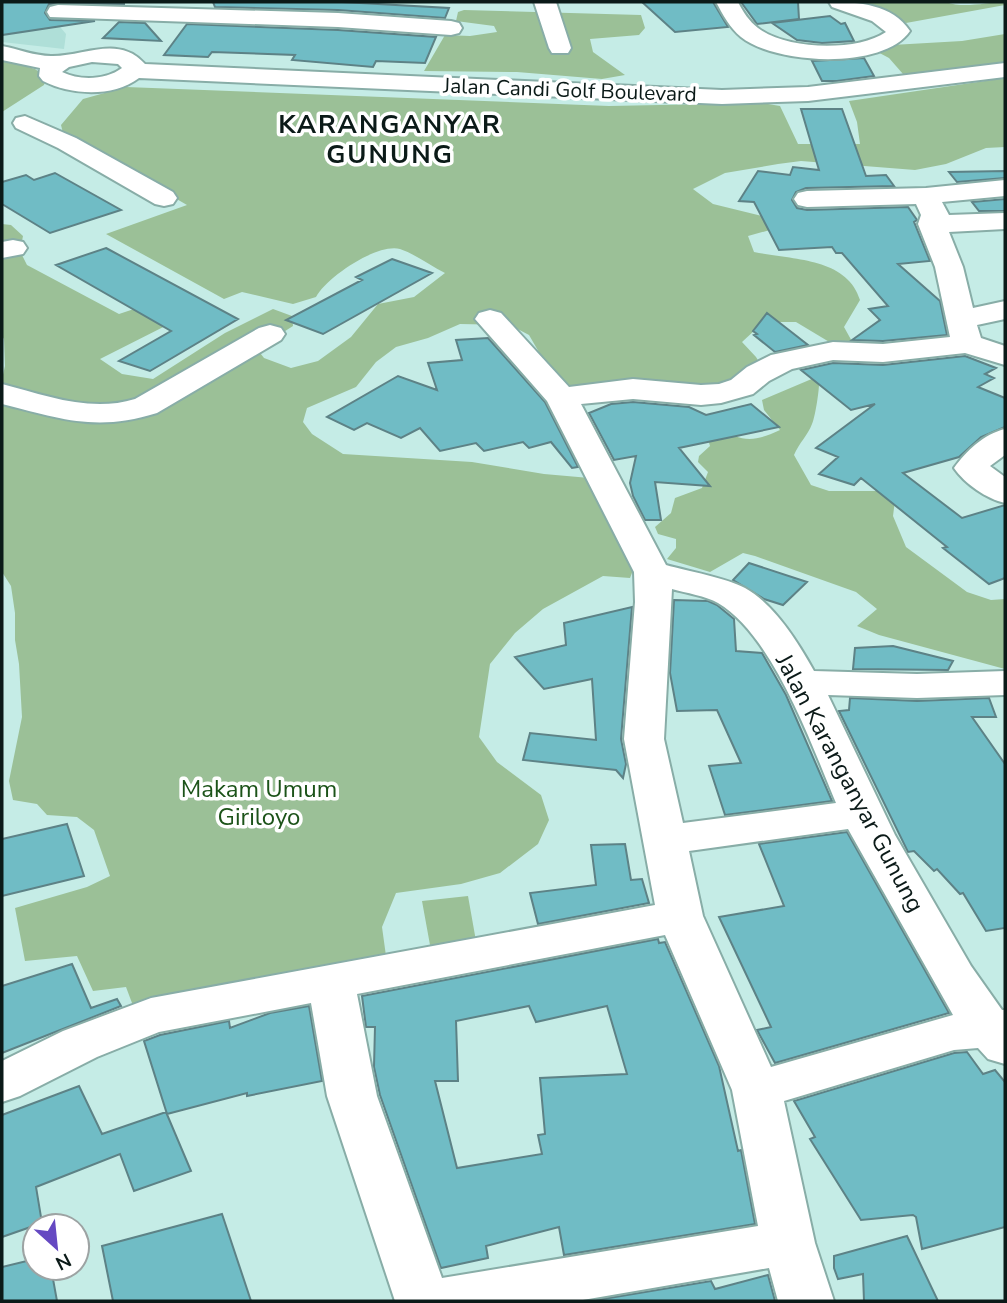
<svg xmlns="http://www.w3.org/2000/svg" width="1007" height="1303" viewBox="0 0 1007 1303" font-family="'Nunito Sans',sans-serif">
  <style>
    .built { fill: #afdfd8 }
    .green { fill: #9bc097 }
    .building { fill: #70bcc5; stroke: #5d8286; stroke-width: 2; fill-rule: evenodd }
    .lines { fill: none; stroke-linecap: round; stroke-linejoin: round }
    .minor-casing { stroke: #88ada7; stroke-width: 4 }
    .minor { fill: #fff; fill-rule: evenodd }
    .labels { text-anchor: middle; stroke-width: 7; stroke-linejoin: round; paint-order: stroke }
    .far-street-label { font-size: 21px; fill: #0b1a18; stroke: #fff }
    .street-label { font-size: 24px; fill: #0b1a18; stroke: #fff }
    .park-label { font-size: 24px; fill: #1c5319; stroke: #fff }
    .far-district-label { font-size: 26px; font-weight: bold; letter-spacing: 2px; fill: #0b1a18; stroke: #fff }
  </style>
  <rect width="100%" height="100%" fill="#c5ece6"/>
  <path class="built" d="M2,2H39L66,34L64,49L2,42Z"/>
  <path class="green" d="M864,2H946C964,9 986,2 1005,2V5L906,23Z
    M464,10L641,15L645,28L639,35L590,39L593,52L625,75L602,79L517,72L424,71L445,35L470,36L497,32L494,26L456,21L458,12Z
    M1005,34V63L903,74L889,58L872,49L892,45L962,41Z
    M2,59L35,69L46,77L44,85L2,112Z
    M1005,78V147L986,148L946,164L915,170L801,161L778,164L725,173L693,189L713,204L783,221L777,228L748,236L754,252C791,260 847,257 860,300L844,327L854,345L836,346L796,322H778L755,330L742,342L756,357L765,372C698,392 627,397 558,385L529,335L510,325L460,324L428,338L396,347L376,362L356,387L307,408L303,422L312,434L343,454L472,462L544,474L601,479L635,565L630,578L603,576L543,609L515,633L490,664L479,737L497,762L541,795L549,820L538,844L500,873L461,884L396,893L382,927L386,956L210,987L180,993L135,1011L126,987L93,991L77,956L25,961L15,908L87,887L110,876L94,830L77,817L47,815L37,804L13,800L9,781L22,717L19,664L15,640V613L11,586L2,572V379L5,366L4,339L2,336V224L11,225L23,236L20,251L27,265L119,314L182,293L189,314L100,359L122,374L153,379L225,333L273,309L292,316L293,326L257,349L264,358L291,368L318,361L351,337L378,304L414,297L445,273C431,266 415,254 400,249C377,243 327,277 316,297L293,304L242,292L224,299L106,234L187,205L63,133L61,125L83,99L126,87L609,106L762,103L780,106L798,144H860L857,122L849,101Z
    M814,378L819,384C819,392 815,418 812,424C808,435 799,443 794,455L811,485L829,491H887L895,500L893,516L906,547L967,592L991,600L1005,599V669L879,635L857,626L877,609L856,592L755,556L743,553L710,572L667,559L676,548V539L658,534L655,527L671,513L675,498L702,488L708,472L698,462L699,456L710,446L707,436L716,426C742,442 752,443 780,430L764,410L762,400Z
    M468,896L476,941L430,945L422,901Z"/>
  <path class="building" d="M2,2H124V4H49L45,13L50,20L95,21L2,35Z
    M213,2H342L449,8L445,18L338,10L215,7Z
    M642,2H713L728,27L675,32Z
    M741,2H798L799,19L757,24Z
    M830,16L841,24L845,23L854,41L822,43L797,40L772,23Z
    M119,22L145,23L161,41L103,38Z
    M187,24L338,30L436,37L425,63L376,61L373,67L292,60L295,55L212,52L208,57L164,55Z
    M864,58L874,76L837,81H822L812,61Z
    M801,109H842L866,176L886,175L894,186L806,188L796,192L792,200L797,208L807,210L908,207L917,220L914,222L930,261L898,264L940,301L947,335L883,341L852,340L880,320L869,309L888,306L842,253H836L832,247L779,250L754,202L739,201L758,171L790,175L793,167L819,170Z
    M1005,171V178L957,182L949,172Z
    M55,173L121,210L50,233L2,204V182L26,175L34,180Z
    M1005,199V211H979L972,202Z
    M106,248L238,319L150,371L119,361L171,331L56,265Z
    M392,259L432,273L323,334L286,320L362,280L356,277Z
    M767,313L785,327L808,345L775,352L754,335L757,334L753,331Z
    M488,338L545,402L578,467L572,468L551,442L529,448L523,442L484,451L476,443L440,451L420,428L401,438L367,423L354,430L327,417L398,376L437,390L428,363L462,360L456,340Z
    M965,356L996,368L985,374L994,378L978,387L1005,398V427L981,437L959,457L903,473L962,518L1005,505V578L989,584L943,548L947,547L861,478L854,485L819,474L838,457L816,448L875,404L851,410L801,370L833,363L883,365Z
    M633,402L689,407L706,415L751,404L779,427L679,448L710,486L655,482L661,520H645L633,496L630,483L636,456L614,460L589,413L611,404Z
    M749,563L807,582L783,605L764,599L733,580Z
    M674,600L708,601L717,605L734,619L736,651L762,653L786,695L832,801L725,815L709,766L741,763L717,710L677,711L670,673Z
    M632,607L621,739L626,764L623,778L616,770L523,760L530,733L596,740L592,679L544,689L515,657L566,645L564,623Z
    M893,646L953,661L948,670L853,669L855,648Z
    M850,698L917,701L989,698L996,717H972L1005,764V928L986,931L963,893L960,894L937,869L934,871L914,851L908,852L839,711L849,710Z
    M67,824L84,876L2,896V839Z
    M847,832L949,1013L775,1063L757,1030L771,1027L719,917L784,906L759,844Z
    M625,844L631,880L642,879L649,903L538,924L530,893L596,885L591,845Z
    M658,939L659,943L665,942L719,1066L738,1151L741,1150L755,1224L564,1255L559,1227L486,1246L488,1258L441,1268L380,1095L374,1067L375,1027H366L362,996ZM529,1006L536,1022L607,1006L627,1074L540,1078L545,1134L538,1135L542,1154L457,1168L435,1081H458L456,1021Z
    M72,964L91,1008L117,999L121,1006L2,1053V986Z
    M309,1006L322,1081L247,1096V1093L167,1114L144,1041L160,1035L229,1021L230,1028L270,1013Z
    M967,1052L983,1074L995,1070L1005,1082V1227L922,1249L916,1217L913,1215L861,1220L810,1139L815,1137L794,1101L954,1053Z
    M79,1086L102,1134L166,1112L191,1171L134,1191L120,1154L36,1187L42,1223L2,1237V1115Z
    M222,1214L251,1301H113L102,1246Z
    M907,1236L938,1301H864L863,1274L838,1279L834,1268V1256Z
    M35,1259V1268H51L57,1301H2V1267Z
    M768,1275L775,1301H591L711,1281L715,1289Z"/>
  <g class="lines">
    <defs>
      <path id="minor" d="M534,2H556L571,48L568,53H552L549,48Z
        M716,2H738C743,12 749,21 758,28C786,50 857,52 886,32L872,21L832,7L829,2C859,2 892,4 910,31C884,70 776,65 741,37C730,28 723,15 716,2Z
        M58,5L338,13L451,21L459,23L462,28L459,33L451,35L338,27L50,17L47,12L50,7Z
        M2,46C18,49 35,56 51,56C83,57 118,34 145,64L722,90L808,87L1005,63V77L808,101L722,104L139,78C112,98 71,95 43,81L39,76L40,68L2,60ZM92,62L118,64L122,68C106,80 80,81 62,72L69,67Z
        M25,116L76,138L173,192L177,198L173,204L164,206L155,204L58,148L16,128L13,123L16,118Z
        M1005,180V196L942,202L949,215L1005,213V229L949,232L963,267L973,308L1005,301V319L977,325L981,338L1005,346V365L965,353L883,362L833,360L792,369L769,381L753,394L721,403L701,405L633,399L581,404L666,565C687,571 727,578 745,588C774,604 798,642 814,671L917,674L1005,671V695L917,698L828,695L895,835L971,966L1002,1010H1005V1064L988,1059L978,1048L954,1050L784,1101L815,1243L834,1301H778L769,1268L577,1301H395L327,1096L311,1003L159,1032L97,1057L20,1096L2,1102V1061L63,1031L151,998L655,905L624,739L635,602L634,572L547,401L475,319L479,313L490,310L501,313L569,387L633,379L701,385L719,384L731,380L747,367L771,355L833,342L883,344L950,337L935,267L918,224L921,215L916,204L807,207L798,205L794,199L798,193L807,191L926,188ZM672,589C686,593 706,596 718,603C773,635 812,746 836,803L683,823L664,739ZM848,829L953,1015L771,1067L703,916L689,851ZM665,935L732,1090L758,1226L442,1278L377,1096L357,994Z
        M13,240L23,242L27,248L23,254L2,258V242Z
        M270,325L281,328L285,334L281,340L157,413C97,432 61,419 2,404V384C45,395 90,413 135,399L259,328Z
        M1005,429V455L990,466L1005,477V503C987,499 965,484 954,468C966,451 984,434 1005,429Z"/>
    </defs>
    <use href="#minor" class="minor-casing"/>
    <use href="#minor" class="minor"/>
  </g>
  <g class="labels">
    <g class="far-street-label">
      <text transform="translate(570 90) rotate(2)" y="7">Jalan Candi Golf Boulevard</text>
    </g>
    <g class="street-label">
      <text transform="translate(850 783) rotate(62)" y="8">Jalan Karanganyar Gunung</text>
    </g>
    <g class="park-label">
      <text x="259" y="797">Makam Umum<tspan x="259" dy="28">Giriloyo</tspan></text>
    </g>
    <g class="far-district-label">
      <text x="390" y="133">KARANGANYAR<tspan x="390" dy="30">GUNUNG</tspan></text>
    </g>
  </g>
  <rect width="1007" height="1303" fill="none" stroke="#0b1a18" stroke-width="7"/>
  <g transform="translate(56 1247) rotate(153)"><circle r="33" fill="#ffffff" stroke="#9da3a3" stroke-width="2"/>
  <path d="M0-5L12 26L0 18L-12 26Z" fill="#6549c2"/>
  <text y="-10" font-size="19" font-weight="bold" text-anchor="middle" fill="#0b1a18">N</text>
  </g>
</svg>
